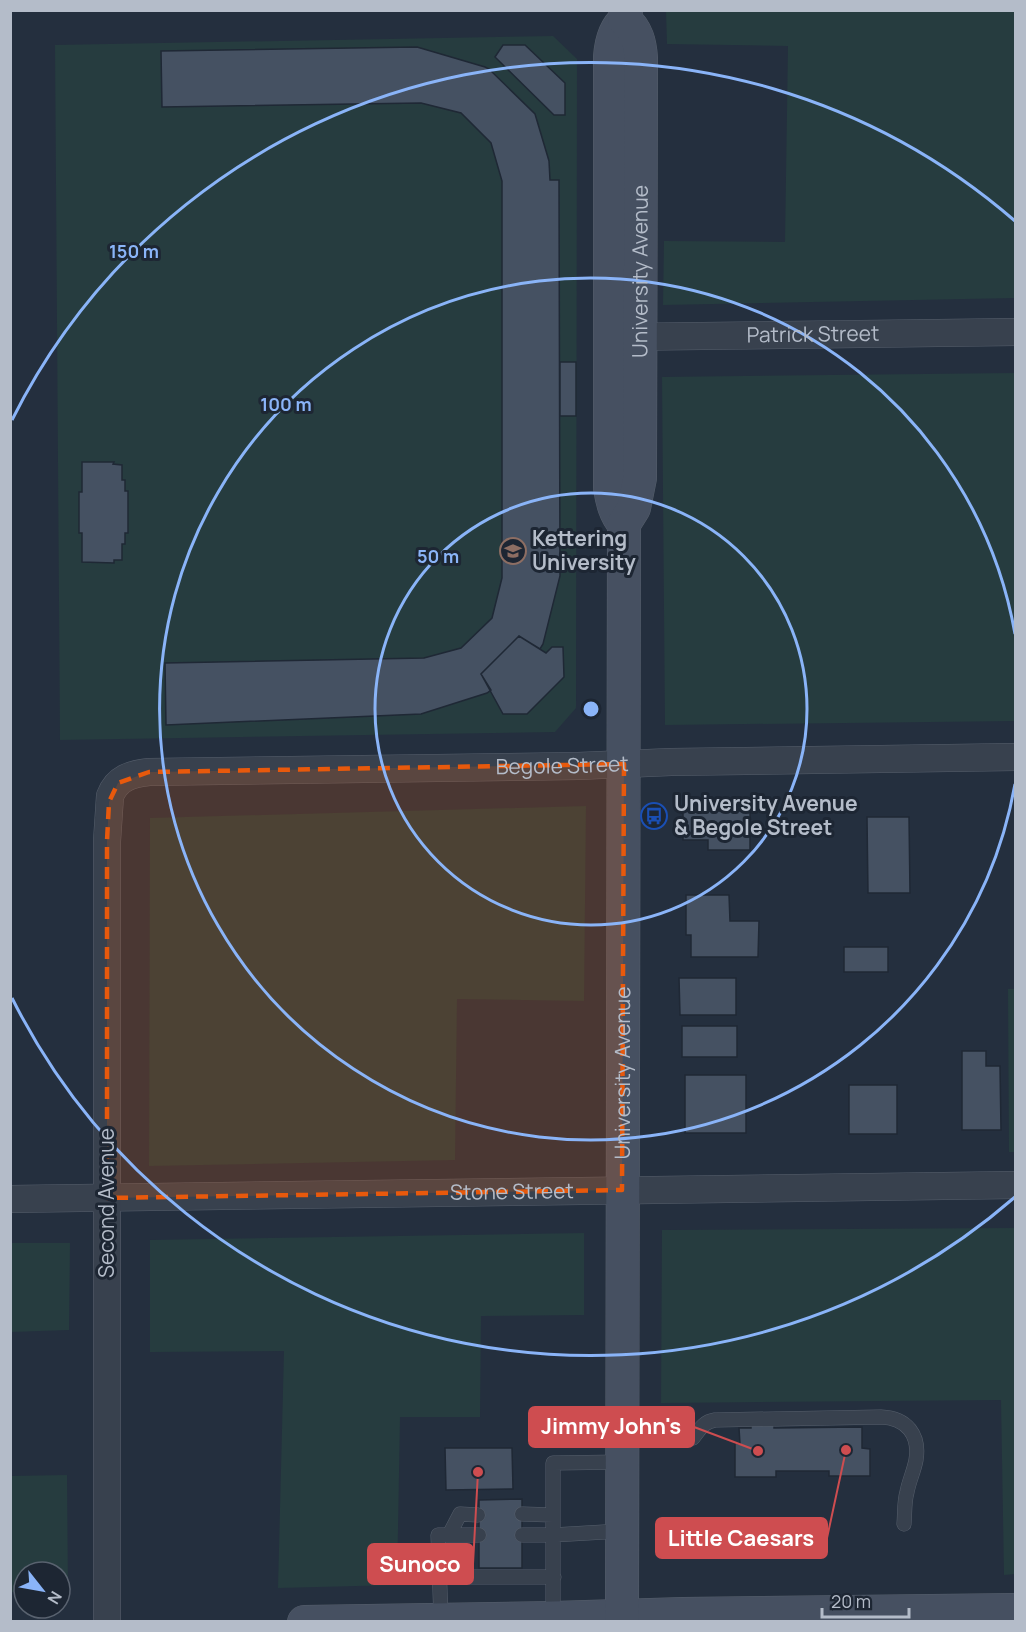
<svg xmlns="http://www.w3.org/2000/svg" width="1026" height="1632" viewBox="0 0 1026 1632" font-family="Manrope,sans-serif">
  <style>
    .green { fill: #263c3f }
    .building { fill: #455162; stroke: #1f2835; stroke-width: 1.5 }
    .lines { fill: none; stroke-linecap: round; stroke-linejoin: round }
    .lane-casing { stroke: #565f6c; stroke-width: 15 }
    .street-casing { stroke: #565f6c; stroke-width: 28 }
    .secondary-casing { stroke: #565f6c; stroke-width: 34 }
    .lane { stroke: #38414e; stroke-width: 14 }
    .street { stroke: #38414e; stroke-width: 27 }
    .secondary { stroke: #465061; stroke-width: 33 }
    .marked { fill: #e8590c; fill-opacity: 0.2; stroke: #e8590c; stroke-width: 4.5; stroke-dasharray: 12 8; stroke-linejoin: round }
    .ring { fill: none; stroke: #8ab4f8; stroke-width: 3 }
    .labels { text-anchor: middle; stroke-width: 6; stroke-linejoin: round; paint-order: stroke }
    .street-label { font-size: 21px; fill: #b4bcc9; stroke: #1d2633 }
    .poi-label { font-size: 21px; font-weight: bold; fill: #b4bcc9; stroke: #1d2633; text-anchor: start }
    .centre { fill: #8ab4f8; stroke: #1d2633; stroke-width: 3 }
    .ring-label { font-size: 18px; text-anchor: middle; font-weight: bold; fill: #8ab4f8; stroke: #1d2633; stroke-width: 6; stroke-linejoin: round; paint-order: stroke }
    .leader { fill: none; stroke: #ce4d50; stroke-width: 2 }
    .callout-dot { fill: #ce4d50; stroke: #1d2633; stroke-width: 2 }
    .callout { fill: #ce4d50; stroke: #ce4d50; stroke-width: 2 }
    .callout-label { font-size: 22px; text-anchor: middle; font-weight: bold; fill: #fff }
  </style>
  <rect width="100%" height="100%" fill="#242f3e"/>
  <path class="green" d="M666,11H1015V298L663,305L664,241L785,242L788,46L667,44Z
    M553,36L577,59L576,708L555,732L60,740L55,45Z
    M1015,373V721L665,725L662,377Z
    M586,806L584,1001L457,999L455,1160L149,1166L150,818Z
    M1008,989H1016L1015,1152H1009Z
    M1015,1228V1574L1004,1575L1001,1400L661,1403L662,1230Z
    M584,1233V1315L481,1316L480,1417H400L397,1585L278,1588L284,1351L150,1352V1240Z
    M10,1243H70L69,1330L11,1332Z
    M67,1475L68,1591L60,1592V1572H24V1592H11V1476Z"/>
  <path class="building" d="M503,45H525L565,83V115H554L495,57Z
    M417,47L485,67L489,69L535,114L549,161L550,180H559L560,576L543,644L540,649L519,636L481,674L491,690L487,693L421,714L166,725L165,663L424,658L461,648L492,618L502,578V181L491,143L461,113L421,103L162,107L161,51Z
    M560,362H576V416H560Z
    M82,462H114L113,464L122,465V480H125V491H128V533H125V544H122V560H114V563L82,562V533H79V492H82Z
    M519,636L546,653L552,647H563L564,677L527,714H503L481,674Z
    M683,811H750V850H708V840H683Z
    M867,817H909L910,893H868Z
    M686,895H729L730,921H759L758,957H691V935H686Z
    M844,947H888V972H844Z
    M679,978H736V1015H680Z
    M682,1026H737V1057H682Z
    M962,1051H986V1066H1000L1001,1130H962Z
    M685,1075H746V1133H685Z
    M849,1085H897V1134H849Z
    M751,1421H774V1428L862,1427V1448L870,1449V1476H829V1471H776V1477H735V1443L740,1444L739,1428H751Z
    M445,1448H512L513,1489L446,1490Z
    M522,1499V1568H479V1500Z"/>
  <g class="lines">
    <defs>
      <path id="lane" d="M693,1438C700,1429 703,1422 715,1420L881,1417C907,1418 920,1435 916,1460C914,1471 909,1481 907,1492C904,1502 905,1513 904,1524
        M522,1514L553,1515
        M621,1531L553,1535V1463L622,1462
        M449,1535L460,1514L478,1515
        M522,1535H553V1618
        M439,1577H554
        M441,1619L438,1535H479"/>
      <g id="street">
        <path id="s1" d="M619,337L1016,332"/>
        <path id="s2" d="M10,1199L1016,1185"/>
        <path id="s3" d="M107,1622V841L110,796C117,778 131,774 149,772L578,766L671,762L1016,757"/>
      </g>
      <g id="secondary">
        <path d="M624,524C615,514 612,501 610,488V57C611,43 614,29 625,20"/>
        <path d="M304,1622L553,1618L683,1614L1016,1610"/>
        <path id="s4" d="M622,1622L624,524L634,508L640,478L641,58C640,43 637,30 625,20L626,10"/>
      </g>
    </defs>
    <use href="#lane" class="lane-casing"/>
    <use href="#street" class="street-casing"/>
    <use href="#secondary" class="secondary-casing"/>
    <use href="#lane" class="lane"/>
    <use href="#street" class="street"/>
    <use href="#secondary" class="secondary"/>
  </g>
  <path class="marked" d="M624,764L622,1190L107,1198V841L109,802L118,783L149,772Z"/>
  <g class="ring">
    <circle cx="591" cy="709" r="216"/>
    <path d="M1015 784A431 431 0 1 1 1015 634"/>
    <path d="M1015 1197A647 647 0 0 1 12 998M12 420A647 647 0 0 1 1015 221"/>
  </g>
  <defs>
    <symbol id="university-ring" viewBox="-11 -11 22 22"><circle r="9.5" fill="#1d2633" stroke="#8d6e63" stroke-width="1.5"/><path d="M0-5L7-2L0 1L-7-2ZM-4 1L0 2.5L4 1V4Q0 6-4 4Z" fill="#8d6e63"/></symbol>
    <symbol id="bus-ring" viewBox="-11 -11 22 22"><circle r="9.5" fill="#1d2633" stroke="#1a4fb4" stroke-width="1.5"/><path d="M-5-6H5V4H4V6H2V4H-2V6H-4V4H-5ZM-3.5-4V0h7V-4ZM-3.5 1.2v1.5H-2V1.2ZM2 1.2v1.5H3.5V1.2Z" fill="#1a4fb4"/></symbol>
  </defs>
  <g fill-rule="evenodd">
    <use href="#university-ring" x="498" y="536" width="30" height="30"/>
    <use href="#bus-ring" x="639" y="801" width="30" height="30"/>
  </g>
  <g class="labels">
    <g class="street-label">
      <text dy="7" stroke="none"><textPath href="#s4" startOffset="1354">University Avenue</textPath></text>
      <text dy="7" stroke="none"><textPath href="#s1" startOffset="194">Patrick Street</textPath></text>
      <text dy="7" stroke="none"><textPath href="#s3" startOffset="1288">Begole Street</textPath></text>
      <text dy="7" stroke="none"><textPath href="#s4" startOffset="549">University Avenue</textPath></text>
      <text dy="7" stroke="none"><textPath href="#s2" startOffset="502">Stone Street</textPath></text>
      <text transform="translate(107 1203) rotate(-90)" y="7">Second Avenue</text>
    </g>
    <g class="poi-label">
      <text x="532" y="546">Kettering<tspan x="532" dy="24">University</tspan></text>
      <text x="674" y="811">University Avenue<tspan x="674" dy="24">&amp; Begole Street</tspan></text>
    </g>
  </g>
  <circle cx="591" cy="709" r="9" class="centre"/>
  <g class="ring-label">
    <text x="134" y="258">150 m</text>
    <text x="286" y="411">100 m</text>
    <text x="438" y="563">50 m</text>
  </g>
  <path class="leader" d="M758 1451L694 1427M846 1450L827 1538M478 1472L473 1564"/>
  <g class="callout-dot">
    <circle cx="758" cy="1451" r="6"/>
    <circle cx="846" cy="1450" r="6"/>
    <circle cx="478" cy="1472" r="6"/>
  </g>
  <g class="callout">
    <rect x="529" y="1407" width="165" height="40" rx="6"/>
    <rect x="656" y="1518" width="171" height="40" rx="6"/>
    <rect x="368" y="1544" width="105" height="40" rx="6"/>
  </g>
  <g class="callout-label">
    <text x="611" y="1434">Jimmy John's</text>
    <text x="741" y="1546">Little Caesars</text>
    <text x="420" y="1572">Sunoco</text>
  </g>
  <rect width="1026" height="1632" fill="none" stroke="#b4bcc9" stroke-width="24"/>
  <g transform="translate(42 1590) rotate(121)"><circle r="28" fill="#1d2633" stroke="#59626f" stroke-width="1.5"/>
  <path d="M0-4.5L10 22L0 15L-10 22Z" fill="#8ab4f8"/>
  <text y="-9" font-size="16" font-weight="bold" text-anchor="middle" fill="#b4bcc9">N</text>
  </g>
  <path d="M822 1608v9h87v-9" fill="none" stroke="#b4bcc9" stroke-width="3"/>
  <text x="831" y="1608" font-size="18" fill="#b4bcc9" stroke="#1d2633" stroke-width="4.5" paint-order="stroke">20 m</text>
</svg>
